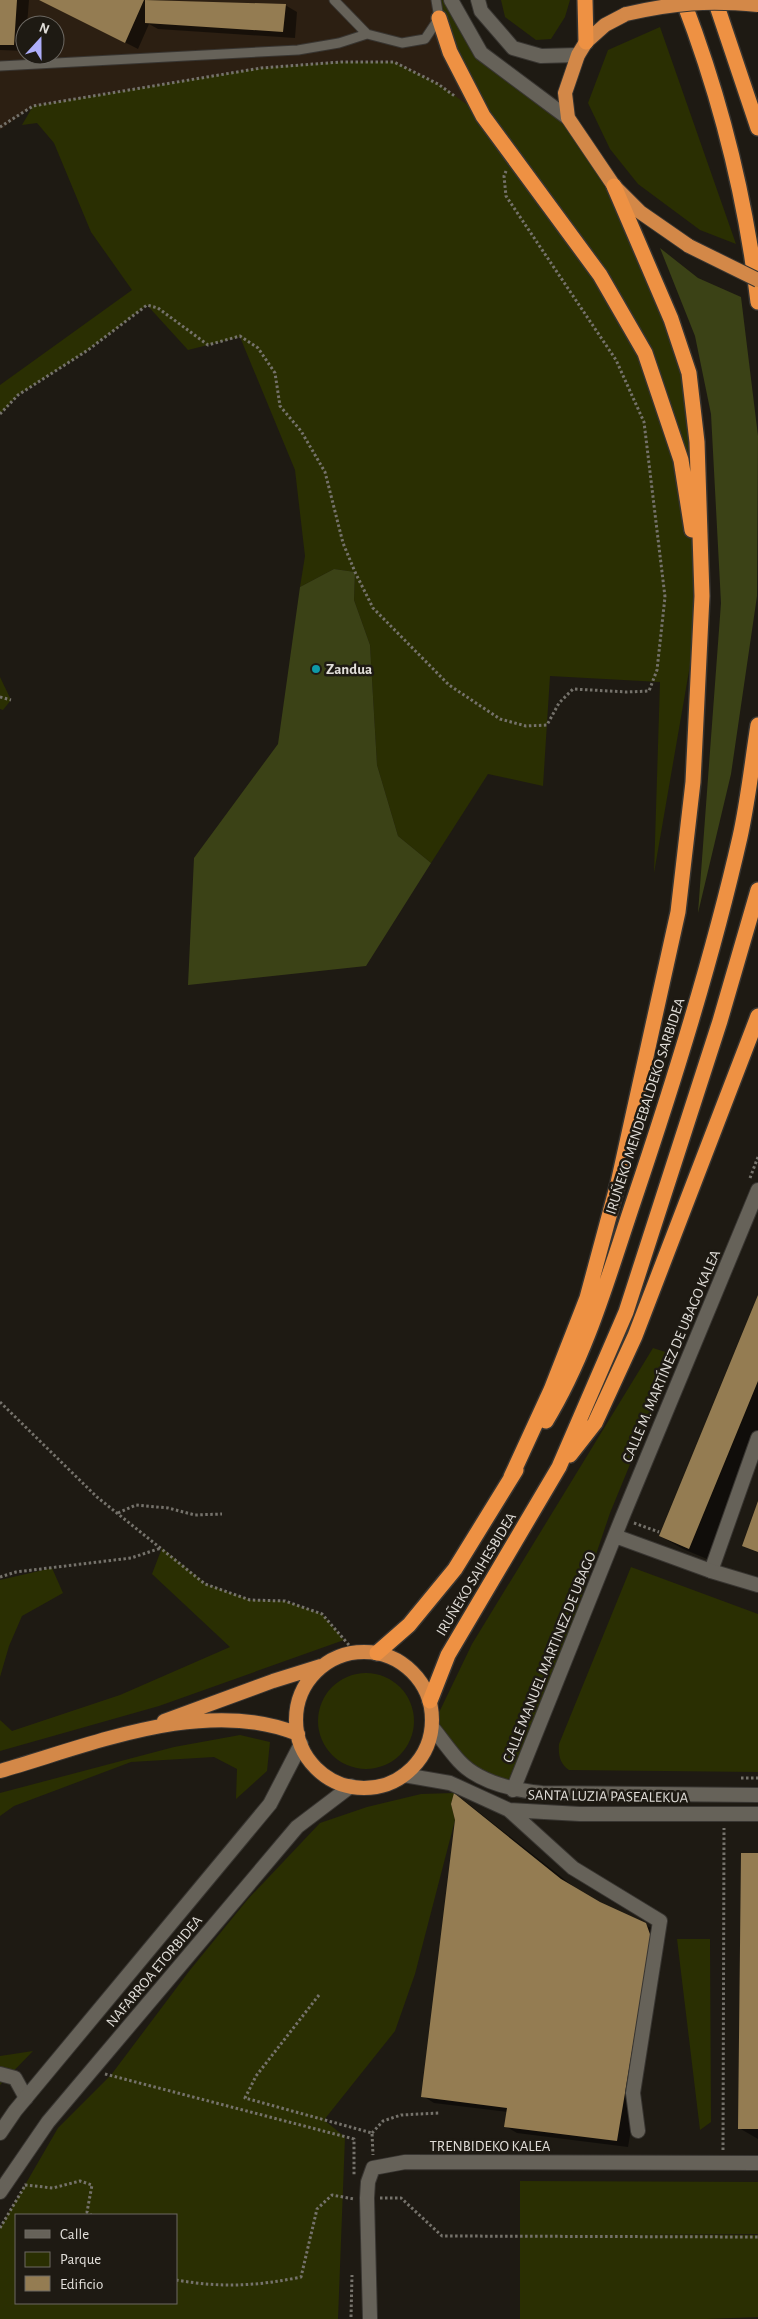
<svg xmlns="http://www.w3.org/2000/svg" width="758" height="2319" viewBox="0 0 758 2319" font-family="'Alegreya Sans',sans-serif">
  <style>
    .industrial { fill: #2c1f12; fill-rule: evenodd }
    .green { fill: #2a2f02; fill-rule: evenodd }
    .forest { fill: #3b4216 }
    .shadow { fill: #0007 }
    .building { fill: #947c52 }
    .lines { fill: none; stroke-linecap: round; stroke-linejoin: round }
    .service-casing { stroke: #383531; stroke-width: 11 }
    .pedestrian-casing { stroke: #383531; stroke-width: 16 }
    .minor-casing { stroke: #383531; stroke-width: 16 }
    .tertiary-casing { stroke: #383531; stroke-width: 16 }
    .secondary-casing { stroke: #383531; stroke-width: 16 }
    .trunk-casing { stroke: #383531; stroke-width: 16 }
    .motorway-casing { stroke: #383531; stroke-width: 18 }
    .path { stroke: #75726b; stroke-width: 3; stroke-dasharray: 2.5 2.5; stroke-linecap: butt }
    .service { stroke: #666259; stroke-width: 9 }
    .pedestrian { stroke: #666259; stroke-width: 14 }
    .minor { stroke: #666259; stroke-width: 14 }
    .tertiary { stroke: #666259; stroke-width: 14 }
    .secondary { stroke: #666259; stroke-width: 14 }
    .trunk { stroke: #d38848; stroke-width: 14 }
    .motorway { stroke: #ee9143; stroke-width: 15 }
    .trunk-bridge-casing { stroke: #383531; stroke-width: 16; stroke-linecap: butt }
    .trunk-bridge { stroke: #d38848; stroke-width: 14 }
    .culture-dot { fill: #0f9aa8; stroke: #1e1a13; stroke-width: 2 }
    .labels { text-anchor: middle; stroke-width: 5; stroke-linejoin: round; paint-order: stroke }
    .poi-label { font-size: 15px; font-weight: bold; fill: #e1ded9; stroke: #1e1a13; text-anchor: start }
    .street-label { font-size: 15px; fill: #e1ded9; stroke: #1e1a13 }
  </style>
  <rect width="100%" height="100%" fill="#1e1a13"/>
  <path class="industrial" d="M0,0H437L483,116L33,106L0,130ZM25,25H55V55H25Z"/>
  <path class="green" d="M438,0H452L473,39L568,118L614,186L689,373L702,596L654,873L660,682L550,676L543,786L488,774L431,863L398,836L377,765L370,645L354,600L355,572L334,569L300,587L305,556L295,470L240,337L188,350L147,305L88,350L18,395L0,414V385L132,290L91,232L54,143L37,123L22,125L33,106L261,68L341,62H394L438,84L482,115L450,52Z
    M501,0H570L565,17L551,39L536,40L505,17Z
    M660,27L736,244L700,230L638,184L610,149L588,103L608,50Z
    M0,677L11,700L3,710L0,709Z
    M653,1348L675,1355L610,1513L532,1744L513,1790L488,1780L432,1727L472,1644Z
    M162,1548L206,1584L250,1600L285,1601L322,1614L344,1640L159,1706L0,1751V1720L12,1731L120,1695L230,1647L152,1574Z
    M631,1567L758,1614V1772L569,1770C560,1764 558,1755 559,1744Z
    M52,1568L63,1593L22,1616L9,1646L0,1677V1580Z
    M318 1721a48 48 0 1 1 96 0a48 48 0 1 1-96 0Z
    M240,1735L270,1742L267,1771L236,1799L237,1769L214,1757L131,1762L14,1806L0,1816V1793L174,1747Z
    M454,1793L451,1804L455,1820L415,1974L395,2031L324,2120L345,2137L338,2319H0V2228L58,2128L111,2075L190,1970L248,1899L320,1823L367,1807L421,1794ZM16,2215H176V2303H16Z
    M677,1939H710L711,2122L700,2130Z
    M33,2051L0,2085V2056Z
    M520,2181L758,2182V2234H621L758,2235V2317L707,2319H520Z"/>
  <path class="forest" d="M660,248L698,278L741,297L758,436L757,596L731,774L698,913L721,603L711,414L695,336Z
    M334,569L355,572L354,600L370,645L377,765L398,836L431,863L366,966L188,985L194,858L278,744L300,587Z"/>
  <path class="shadow" d="M0,0H29L27,25H25V51L0,50Z
    M42,0H143L285,5L297,12L295,38L158,29L149,24L138,49Z
    M758,1298V1449L712,1561L683,1549L660,1536Z
    M455,1795L466,1802L574,1887L602,1905L658,1931L663,1945L628,2147L517,2133L505,2126L508,2112L434,2103L423,2096L456,1820Z
    M758,1855V2139L739,2128Z"/>
  <path class="building" d="M0,0H17L14,45H0Z
    M39,0H144L125,43Z
    M145,0L286,4L283,32L145,23Z
    M758,1295V1381L689,1549L659,1536Z
    M758,1501V1552L742,1546Z
    M454,1793L561,1879L600,1902L646,1923L651,1937L617,2141L504,2127L507,2108L421,2097L455,1820L451,1804Z
    M741,1853H758V2129H738Z"/>
  <g class="lines">
    <defs>
      <path id="service" d="M334,0L367,34L402,43L425,39L439,18L436,0
        M0,66L298,50L339,43L367,34"/>
      <path id="pedestrian" d="M711,1571L758,1438"/>
      <path id="minor" d="M615,1536L711,1571L758,1585
        M432,1727C441,1738 449,1750 459,1761C479,1783 513,1790 542,1793L758,1795
        M404,1775L450,1783L509,1810L580,1814H758
        M513,1790L622,1518L758,1190
        M509,1810L573,1868L660,1921L633,2093L638,2131
        M0,2074L15,2078L26,2098
        M370,2318L367,2198L368,2182L373,2168L405,2162L758,2163"/>
      <path id="tertiary" d="M451,0L481,53L568,118
        M478,0L481,11L513,48L541,56L578,55"/>
      <path id="secondary" d="M0,2133L15,2111L270,1804L301,1744
        M0,2192L48,2122L297,1827L351,1786"/>
      <path id="trunk" d="M626,14L605,25L586,42L578,55L565,93L568,118L614,186L640,212L689,246
        M296 1720a68 68 0 1 1 136 0a68 68 0 1 1-136 0Z
        M164,1721L273,1681L321,1666
        M0,1771C91,1745 206,1696 298,1734"/>
      <path id="motorway" d="M585,0L586,42
        M683,0C720,96 746,200 758,302
        M715,0L758,128
        M439,18L450,52L483,116L600,275L645,353L681,460L692,530
        M546,1421C587,1354 609,1274 634,1200C674,1081 712,960 740,837C748,801 752,763 758,725
        M570,1455L595,1423L635,1336L758,1016
        M511,1477L551,1390L587,1298L618,1183L678,912L693,782L702,596L697,442L689,373L671,319L614,186
        M377,1653L409,1625L455,1569L516,1470
        M430,1701L448,1655L559,1467L626,1312L720,1021L758,890"/>
    </defs>
    <use href="#service" class="service-casing"/>
    <use href="#pedestrian" class="pedestrian-casing"/>
    <use href="#minor" class="minor-casing"/>
    <use href="#tertiary" class="tertiary-casing"/>
    <use href="#secondary" class="secondary-casing"/>
    <use href="#trunk" class="trunk-casing"/>
    <use href="#motorway" class="motorway-casing"/>
    <path class="path" d="M0,127L33,106L261,68L341,62H394L438,84L456,97
      M0,414L18,395L88,350L147,305L158,308L208,345L240,336L258,348L275,373L280,406L301,431L325,472L343,543L355,572L373,608L449,685L500,719L526,726L547,725L559,703L573,689L627,692L649,691L657,670L665,597L644,422L616,360L506,196L504,176L506,171
      M0,697L11,700
      M750,1178L758,1157
      M0,1402L97,1497L205,1584L250,1600L285,1601L322,1614L355,1652
      M118,1513L136,1505L168,1508L195,1515L222,1514
      M634,1523L659,1532
      M0,1577L16,1572L131,1558L161,1548
      M741,1778H758
      M319,1995L256,2076L245,2098L372,2133L373,2155
      M105,2074L354,2139V2176
      M372,2133L383,2121L401,2115L440,2113
      M723,2150L724,1828
      M25,2185L53,2188L80,2181L92,2185L87,2212L91,2215
      M380,2198H401L442,2236L758,2237
      M0,2228L26,2184
      M176,2280C222,2288 257,2286 301,2277L317,2209L332,2195L354,2199
      M351,2317L352,2275"/>
    <use href="#service" class="service"/>
    <use href="#pedestrian" class="pedestrian"/>
    <use href="#minor" class="minor"/>
    <use href="#tertiary" class="tertiary"/>
    <use href="#secondary" class="secondary"/>
    <use href="#trunk" class="trunk"/>
    <use href="#motorway" class="motorway"/>
    <defs>
      <path id="trunk-bridge" d="M626,14C674,3 708,0 758,5
        M689,246L758,280"/>
    </defs>
    <use href="#trunk-bridge" class="trunk-bridge-casing"/>
    <use href="#trunk-bridge" class="trunk-bridge"/>
  </g>
  <circle class="culture-dot" cx="316" cy="669" r="5"/>
  <g class="labels">
    <g class="poi-label">
      <text x="326" y="674">Zandua</text>
    </g>
    <g class="street-label">
      <text transform="translate(645 1106) rotate(-72)" y="5">IRUÑEKO MENDEBALDEKO SARBIDEA</text>
      <text transform="translate(671 1356) rotate(-67)" y="5">CALLE M. MARTÍNEZ DE UBAGO KALEA</text>
      <text transform="translate(476 1574) rotate(-59)" y="5">IRUÑEKO SAIHESBIDEA</text>
      <text transform="translate(549 1657) rotate(-68)" y="5">CALLE MANUEL MARTINEZ DE UBAGO</text>
      <text transform="translate(608 1796) rotate(1)" y="5">SANTA LUZIA PASEALEKUA</text>
      <text transform="translate(154 1971) rotate(-50)" y="5">NAFARROA ETORBIDEA</text>
      <text x="490" y="2151">TRENBIDEKO KALEA</text>
    </g>
  </g>
  <rect x="15" y="2214" width="162" height="90" fill="#1e1a13" stroke="#6c6862"/>
  <rect x="25" y="2230" width="25" height="8" fill="#666259" stroke="#6c6862"/>
  <text x="60" y="2239" font-size="15" fill="#e1ded9">Calle</text>
  <rect x="25" y="2252" width="25" height="15" fill="#2a2f02" stroke="#6c6862"/>
  <text x="60" y="2264" font-size="15" fill="#e1ded9">Parque</text>
  <rect x="25" y="2276" width="25" height="15" fill="#947c52" stroke="#6c6862"/>
  <text x="60" y="2289" font-size="15" fill="#e1ded9">Edificio</text>
  <g transform="translate(40 40) rotate(21)"><circle r="24" fill="#1e1a13" stroke="#6c6862"/>
  <path d="M0-4L9 19L0 12L-9 19Z" fill="#aeaefa"/>
  <text y="-8" font-size="14" font-weight="bold" text-anchor="middle" fill="#e1ded9">N</text>
  </g>
</svg>
